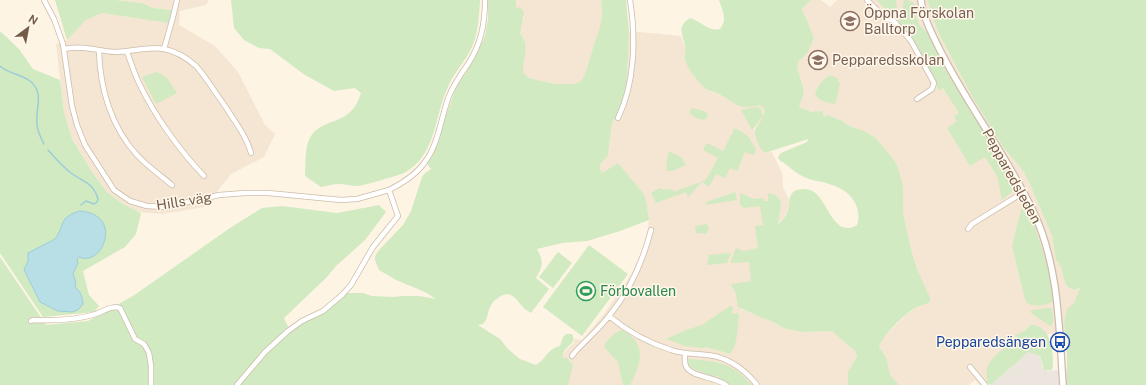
<svg xmlns="http://www.w3.org/2000/svg" width="1146" height="385" viewBox="0 0 1146 385" font-family="'Public Sans',sans-serif">
  <style>
    .residential { fill: #f4e6d2 }
    .industrial { fill: #ece5de }
    .green { fill: #d1eac2 }
    .water { fill: #b8dee6; stroke: #9ecdd8 }
    .lines { fill: none; stroke-linecap: round; stroke-linejoin: round }
    .stream { stroke: #9ecdd8; stroke-width: 1.5 }
    .minor-casing { stroke: #cebcaa; stroke-width: 6 }
    .tertiary-casing { stroke: #cebcaa; stroke-width: 8 }
    .minor { stroke: #fff; stroke-width: 4.5 }
    .tertiary { stroke: #fff; stroke-width: 5.5 }
    .labels { text-anchor: middle; stroke-width: 3; stroke-linejoin: round; paint-order: stroke }
    .education-label { font-size: 14px; fill: #785e54; stroke: #fff8eb; text-anchor: start }
    .street-label { font-size: 14px; fill: #755b49; stroke: #fff8eb }
    .leisure-label { font-size: 14px; fill: #27864d; stroke: #fff8eb; text-anchor: start }
    .transit-label { font-size: 14px; fill: #164399; stroke: #fff8eb; text-anchor: end }
  </style>
  <rect width="100%" height="100%" fill="#fdf4e4"/>
  <path class="residential" d="M116,0H209L206,5L180,11L179,25L215,46L238,72L265,125L275,134L264,157L231,174L204,207L163,214L139,212L123,204L107,192L92,172L72,139L64,112L56,44L67,40L86,20L102,13L168,23L172,10L153,8L142,3Z
    M516,0H601L603,9L601,27L592,50L588,70L580,82L573,84H555L529,78L523,72L522,63L525,53L524,38L520,34V28L524,17L516,9Z
    M811,0H821L830,7L837,0H927L938,32L973,98L1003,147L1024,172L1029,182L1052,236L1056,260L1061,267L1065,283L1068,287L1074,290L1081,288L1064,323L1065,333L1047,334L1044,330L1030,325L1015,338L1014,342L1010,344L987,373V383L979,385L975,380L969,385H899L891,376L889,371L887,359L879,347L882,339L906,315L930,297L917,269L911,249L903,213V186L898,167L894,160L876,138L856,128L847,125L843,121L828,115L823,116L820,112H812L799,107L804,93L803,87L797,67L799,61L814,39L802,9Z
    M629,31L681,36L686,50L685,59L695,78L709,91L722,95L736,104L746,107L751,106H761L765,110L764,116L754,129L765,153L772,152L782,173L783,187L789,199L788,207L785,217L777,224L741,309L762,318L771,321L786,329L803,332L832,331L837,334L855,351L857,356L850,368L848,378V385H752L745,378L720,362H716L714,364L715,374L724,380L730,385H548L565,351L574,343V339L582,340L604,314L631,275L643,249L647,236L649,220L646,200L644,194L618,163L602,173L600,169V165L604,161L609,150L612,124L624,102L627,81Z"/>
  <path class="industrial" d="M1027,352L1040,356L1042,367L1047,371L1067,369V385H991L1025,355Z"/>
  <path class="green" d="M55,0H116L142,3L153,8L173,10L168,23L102,13L86,20L67,40Z
    M231,0H480C479,18 478,37 469,53C462,65 452,76 447,89C434,118 436,156 404,173C399,175 363,186 357,186C351,186 345,184 339,184C333,184 327,186 321,187L305,176C306,163 304,147 311,136C325,116 351,127 361,93L355,88L334,91L305,75L270,49L259,48L244,40L234,28Z
    M488,0H516V8L520,7L524,12L520,34C531,45 522,59 523,72L529,78L555,84H573L580,82C588,72 588,63 592,51C598,30 605,23 601,0H626L629,31L627,81L624,102L612,124L608,155L600,165V169L602,173L618,163L644,194L646,200L649,220L620,231L587,241L562,243L537,249C544,262 543,265 536,278L549,289L531,313C529,311 525,310 523,307C517,301 512,290 501,296C496,299 493,301 490,307C487,313 489,317 483,324L478,325L500,339L508,349L520,359L536,365C546,359 548,348 560,346L563,337L566,334H572C577,343 569,344 564,351C563,353 563,356 562,358H567L573,365L568,385H0V257L46,325L88,321L133,296L230,228L262,208L282,206L337,213L379,205L386,212L365,240L336,266L326,278L284,318L290,331L304,321L327,310L347,293H363L372,296L393,297L402,296H419L436,299L425,292L396,280L379,270L375,260V256L379,250L403,225L411,211L422,177L424,174L431,169L428,165V162L456,88L474,60L485,36L488,19Z
    M719,0H811L802,9L814,38L808,52L799,61L797,67L803,87L804,93L799,107L812,112L823,111V116L828,115L843,121L847,125L864,131L876,138L894,160L898,167L903,186V213L911,249L917,269L930,297V302C924,305 917,306 912,310C901,318 884,334 879,347L887,359L889,371L891,376L899,385H848V372L857,356L855,351L832,331L803,332L786,329L771,321L762,318L738,307L736,294L731,284L751,281L749,262L731,263V261L736,248L743,251L758,248L755,226L763,225L760,206L744,208L740,205V193L754,199L763,198L764,201H768V194C775,193 779,197 781,203L778,224C780,222 783,220 785,217C793,205 783,189 805,189C828,189 830,241 857,225C863,206 849,190 832,185C822,181 811,181 802,176C795,172 790,168 784,163C781,161 779,161 778,157L781,153L807,142L808,139L765,153C762,151 760,147 758,143C749,125 763,125 765,110L761,106C756,105 752,107 746,107C736,107 729,99 721,95C718,93 714,92 710,91C701,88 688,69 685,60C684,56 686,50 685,45C682,33 677,26 690,18C701,21 708,32 720,29C728,19 722,10 719,0Z
    M876,0H896L897,7L894,13H890Z
    M904,0H907L914,3L916,15L919,25L927,32L946,71L1014,183V190L1002,200L997,176L985,157L970,166L947,128L957,121L954,117L959,113L943,88L939,91L937,87V83C925,61 915,40 898,22L902,10Z
    M927,0H1146V385H1067V356L1064,323L1067,309L1074,303L1080,288L1074,290L1068,287L1065,283L1061,267L1056,260L1052,236L1029,182L1024,172L1003,147L973,98L938,32Z
    M0,31L19,49L33,69L60,80L64,112L72,139L92,172L107,192L123,204L139,212L141,214L136,234L125,247L83,271L89,295L99,306L94,312L43,317L0,253Z
    M157,72C168,76 171,84 177,93L156,104L142,77Z
    M830,75L837,78L840,84L836,102L834,104C826,102 819,101 815,94C817,87 823,79 830,75Z
    M756,107L761,109L763,116L752,130L741,110Z
    M692,108L704,111L707,113L708,117C702,123 695,117 689,113Z
    M734,129H737L748,136L756,149L755,153L753,155L745,152L737,171L730,168L725,178L716,174L709,187L702,182L688,197L686,192L656,203L651,193L660,188L665,190L672,189L674,192L706,180L718,158L703,150L707,143L723,151Z
    M671,152L681,157L686,165L672,171H667L666,169L668,153Z
    M735,192L737,200L706,205V202Z
    M1024,208L1029,210L1030,213L1048,266L1053,301C1048,306 1033,307 1027,303L1025,299L1012,246L1021,210Z
    M707,224L709,229L706,234L696,233L695,226Z
    M589,245L628,274L582,336L543,307Z
    M558,252L572,263L553,288L539,277Z
    M731,253L727,263L707,265L709,255Z
    M730,306L733,307L732,314L738,313L739,317C737,328 738,348 729,354L721,351L705,347L703,348L685,346L666,339L686,330L702,325Z
    M1047,308H1051C1054,313 1054,321 1052,325L1050,326L1031,313V310Z
    M1030,325C1036,324 1044,329 1047,334C1051,342 1055,362 1052,370H1044L1040,356L1027,352L1025,355L991,385L987,383C987,380 986,370 987,368C990,359 1006,345 1014,342L1016,335L1025,330Z
    M622,330C648,343 641,364 630,385H623L618,362L604,347C606,340 615,332 622,330Z
    M689,359C720,362 730,361 752,385H730L716,375V376L714,377L691,368L687,362Z"/>
  <path class="water" d="M80,211C124,214 103,268 79,257L77,259L78,263L73,274L76,282L75,287C81,292 82,296 83,304L78,310L72,312L58,311L40,302L24,270L28,261V253L55,239C65,226 58,217 80,211Z"/>
  <g class="lines">
    <path class="stream" d="M0,66C9,74 21,74 30,81C45,93 35,109 37,124C37,131 41,138 44,144
      M48,150C55,158 62,166 71,173C83,182 93,182 98,199L97,202L94,204L86,201L81,205"/>
    <defs>
      <path id="minor" d="M44,0L54,19L63,44L72,106L77,125L85,145L114,190L130,201L147,206L166,207L219,195L245,193H268L341,200L357,199L389,190
        M867,0L886,19L893,20L911,41L934,83L932,89L917,99
        M64,49C82,45 98,51 115,52C132,52 148,46 164,49C175,51 187,58 196,66C206,77 214,91 223,103C233,119 246,135 251,153
        M164,49L173,17L177,0
        M99,51C100,88 111,127 137,155C147,166 160,175 172,185
        M127,52C131,62 134,73 139,83C154,115 180,151 204,176
        M618,118C635,83 636,38 630,0
        M968,229L972,224L1024,192
        M609,316C627,331 649,343 671,350C685,355 700,353 714,356C731,360 746,371 757,385
        M31,321L33,320C54,321 76,320 96,314C104,311 112,305 120,308L135,339L144,344L149,353L151,366V385
        M685,353C685,357 684,362 686,366C690,377 716,377 726,385
        M572,356L575,352C586,340 599,329 609,316C629,292 643,261 651,230
        M970,367L985,385
        M237,385L265,352L288,331L302,321L323,311L342,295L351,285L373,247L398,216L389,190C403,183 416,175 425,162C439,143 441,117 449,96C454,84 461,74 468,64C481,44 485,24 485,0"/>
      <path id="tertiary" d="M921,0C922,13 929,28 935,40C963,100 1006,153 1034,213C1059,267 1059,327 1063,385"/>
    </defs>
    <use href="#minor" class="minor-casing"/>
    <use href="#tertiary" class="tertiary-casing"/>
    <use href="#minor" class="minor"/>
    <use href="#tertiary" class="tertiary"/>
  </g>
  <defs>
    <symbol id="school-ring" viewBox="-11 -11 22 22"><circle r="9.5" fill="#fff8eb" stroke="#8d6e63" stroke-width="1.5"/><path d="M0-5L7-2L0 1L-7-2ZM-4 1L0 2.5L4 1V4Q0 6-4 4Z" fill="#8d6e63"/></symbol>
    <symbol id="stadium-ring" viewBox="-11 -11 22 22"><circle r="9.5" fill="#fff8eb" stroke="#2e9e5b" stroke-width="1.5"/><path d="M0-5a6.5 5 0 1 0 0 10a6.5 5 0 1 0 0-10ZM-3.5-1.8h7v3.6h-7Z" fill="#2e9e5b"/></symbol>
    <symbol id="bus-ring" viewBox="-11 -11 22 22"><circle r="9.5" fill="#fff8eb" stroke="#1a4fb4" stroke-width="1.5"/><path d="M-5-6H5V4H4V6H2V4H-2V6H-4V4H-5ZM-3.5-4V0h7V-4ZM-3.5 1.2v1.5H-2V1.2ZM2 1.2v1.5H3.5V1.2Z" fill="#1a4fb4"/></symbol>
  </defs>
  <g fill-rule="evenodd">
    <use href="#school-ring" x="839" y="10" width="22" height="22"/>
    <use href="#school-ring" x="807" y="49" width="22" height="22"/>
    <use href="#stadium-ring" x="575" y="280" width="22" height="22"/>
    <use href="#bus-ring" x="1049" y="331" width="22" height="22"/>
  </g>
  <g class="labels">
    <g class="education-label">
      <text x="864" y="18">Öppna Förskolan<tspan x="864" dy="16">Balltorp</tspan></text>
      <text x="832" y="65">Pepparedsskolan</text>
    </g>
    <g class="street-label">
      <text transform="translate(1012 176) rotate(61)" y="5">Pepparedsleden</text>
      <text transform="translate(184 201) rotate(-9)" y="5">Hills väg</text>
    </g>
    <g class="leisure-label">
      <text x="600" y="296">Förbovallen</text>
    </g>
    <g class="transit-label">
      <text x="1046" y="347">Pepparedsängen</text>
    </g>
  </g>
  <g transform="translate(28 28) rotate(32)" stroke="#fff8eb" stroke-width="3" paint-order="stroke">
  <path d="M0-3L7 15L0 10L-7 15Z" fill="#755b49"/>
  <text y="-6" font-size="11" font-weight="bold" text-anchor="middle" fill="#755b49">N</text>
  </g>
</svg>
